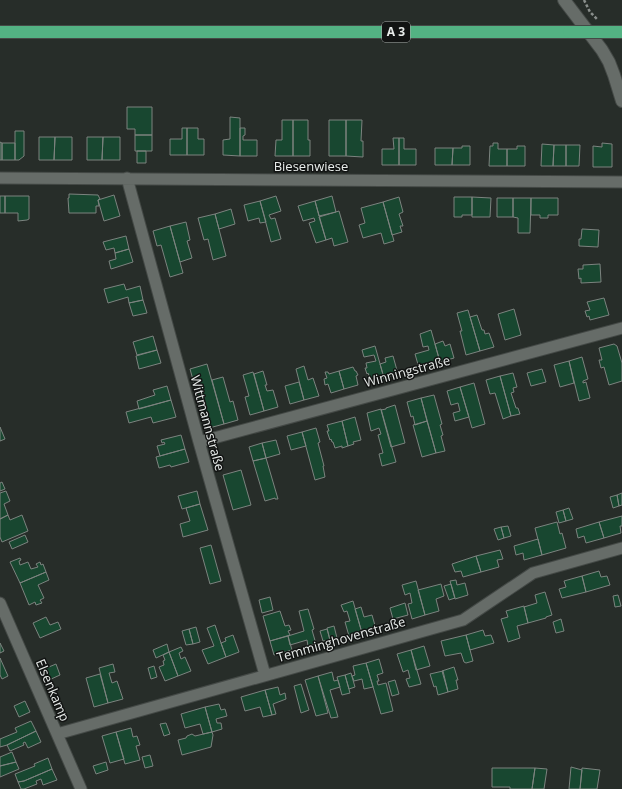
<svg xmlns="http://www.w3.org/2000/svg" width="622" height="789" viewBox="0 0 622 789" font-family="'Open Sans',sans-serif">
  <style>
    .building { fill: #184730; stroke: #7c837f }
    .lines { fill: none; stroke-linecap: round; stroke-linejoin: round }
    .street-casing { stroke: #444946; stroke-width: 13 }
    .secondary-casing { stroke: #444946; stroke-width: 14 }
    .highway-casing { stroke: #444946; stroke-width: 14 }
    .path { stroke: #8a8f8c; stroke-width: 2.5; stroke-dasharray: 3 2; stroke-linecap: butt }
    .street { stroke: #666c68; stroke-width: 11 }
    .secondary { stroke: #666c68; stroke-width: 12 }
    .highway { stroke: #53b283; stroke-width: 12 }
    .highway-bridge-casing { stroke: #444946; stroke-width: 14; stroke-linecap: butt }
    .highway-bridge { stroke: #53b283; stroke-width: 12 }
    .labels { text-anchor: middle; stroke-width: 3; stroke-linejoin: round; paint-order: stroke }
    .shield { fill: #121413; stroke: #a8abaa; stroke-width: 1 }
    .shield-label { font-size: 12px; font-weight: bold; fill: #e8ecea }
    .street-label { font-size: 13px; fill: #e8ecea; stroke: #121413 }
  </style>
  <rect width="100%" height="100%" fill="#272d29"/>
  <path class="building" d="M127,107H152V135H135V129H127Z
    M230,117L240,118V156L223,155V140L230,139Z
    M282,120H293V156H275L276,140H282Z
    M293,120H308V140H310V156H293Z
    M329,120H346V156H329Z
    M346,120H362L361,141H363V157L346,156Z
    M182,128H187V155H170V139H182Z
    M187,128H198V139H204V155H187Z
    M240,128H245V135L243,136V140H257V156H240Z
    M15,131H24V156L19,160H15Z
    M135,135H152V151H135Z
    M39,137H55L54,160H39Z
    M55,137H72V160H54Z
    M87,137H103L102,160H87Z
    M103,137H120V160H102Z
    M393,138H399V165H382V149H394Z
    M399,138H404V149H416V165H399Z
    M0,142L2,143V160H0Z
    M2,143H15V160H2Z
    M493,143H498V149H507V166H489L490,146H493Z
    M602,143L612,144V167H593V146L602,147Z
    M542,144L554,145L553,166H541Z
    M554,145H566V166H553Z
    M566,145H580L579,166H566Z
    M462,146H470V165H452L453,148H462Z
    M517,146H525V166H507V149H517Z
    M435,148H453L452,165H435Z
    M137,151H146V163H137Z
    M69,194L98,195L100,199L98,200L99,206H96V213H69L68,198H69Z
    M114,195L120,216L104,221L98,200Z
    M0,196H5V213H0Z
    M5,196H29V219L27,220L18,221V213H5Z
    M276,196L281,211L269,215L271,219L275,218L281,239L271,242L260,201Z
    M332,196L336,212L319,216L315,201Z
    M399,197L403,212L399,214L403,226H400L402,232L392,235L383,202Z
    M454,197H472V215H462V217H454Z
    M472,197L491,198L490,217H472Z
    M497,198H513V217H497Z
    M513,198H531L530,233H518V218L513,217Z
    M531,198H558V215H548V218H540V215H531Z
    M260,201L266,222L260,223L259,218L248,221L244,205Z
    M315,201L326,240L316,243L309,223L315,221L314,218L303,221L298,206Z
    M383,202L394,241L384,244L381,233L363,238L359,225L365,223L361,208Z
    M231,209L235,224L219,229L215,214Z
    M339,211L348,242L334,246L332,238L326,240L319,217Z
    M215,214L226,256L213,260L208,239L204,240L198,218Z
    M186,222L190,240L187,241L192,258L180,262L170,226Z
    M170,226L183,273L170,277L161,245L157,246L153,231Z
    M582,229L599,230L598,247L579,246V239H581Z
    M126,236L129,249L115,253L114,248L106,250L103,242Z
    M129,249L133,262L111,269L109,261L116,259L115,253Z
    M600,264L601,282L581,283V278L579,279L578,269H583V265Z
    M124,284L126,290L140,286L143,300L129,303L128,297L108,303L104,289Z
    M604,298L609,315L590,320L589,316L587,317L585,311L590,310L587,302Z
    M143,300L147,313L133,316L129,303Z
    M514,309L521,335L505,340L498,314Z
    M468,310L480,351L466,355L460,331H462L457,313Z
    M477,315L482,330H484L485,334L489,333L494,347L480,351L470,317Z
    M431,330L440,362L419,368L415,354L429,350L428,346L423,347L420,334Z
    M153,336L157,350L137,355L133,342Z
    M443,341L445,346L450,344L454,358L440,362L435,344Z
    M614,344L617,346L622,363V381L609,385L604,367L601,368L599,360H602L599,348Z
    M375,346L384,378L371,381L368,373L367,374L365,368H367L366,363L376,361L374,355L364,357L362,350Z
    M157,350L161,363L139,369L136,356Z
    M393,356L398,374L384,378L380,364L386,362L385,358Z
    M582,357L588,379L583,381V383L586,382L590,398L579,401L569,361Z
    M569,361L574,383L560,387L554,365Z
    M207,364L224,424L209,428L207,419H204L190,369Z
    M304,366L308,380L313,378L319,396L304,400L296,369Z
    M353,367L355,371H356L358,375L356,376L358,385L344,389L339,371Z
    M542,369L546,382L531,386L527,373Z
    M263,371L267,385H265L267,391L273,390L278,407L264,411L254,374Z
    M339,371L344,389L331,393L328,384L325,385L324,379L327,378L325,372H328L329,374Z
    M253,372L264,411L250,415L245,397L249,396L243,375Z
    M513,373L517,387L513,388L514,392L511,393L516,408H518L520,414L511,416L500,376Z
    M500,376L511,416L503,419L495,393L490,394L486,380Z
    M223,377L230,402L233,401L238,420L224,424L212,380Z
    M299,382L304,400L290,404L285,386Z
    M474,383L485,424L472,428L460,387Z
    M167,386L171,400L139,409L137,401L155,395L153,390Z
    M460,387L469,417L455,421L453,413L460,411L458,403L451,405L447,391Z
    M434,395L442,424L440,425L443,435L441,436L445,451L436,453L421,398Z
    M421,398L427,421L415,425L413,416L411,417L407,402Z
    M171,400L176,417L153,423L151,417L129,423L126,412Z
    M395,405L405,443L391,447L381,410L386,409V408Z
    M381,409L396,462L382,466L379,454L383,453L378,435L381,434L379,428L371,431L367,413Z
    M355,417L361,440L353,442L354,444L348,446L342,421Z
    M342,421L348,446L342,448V446L335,448L333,442H332L331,439L330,440L327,431H329L327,425Z
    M427,421L436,453L422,457L413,425Z
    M0,427L5,439L0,441Z
    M316,428L320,442L318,443L324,466H323L325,477L315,480L302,432Z
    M302,432L306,446L291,450L287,436Z
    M181,435L185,449L160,456L157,446L165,444L164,442L162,443L161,440Z
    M276,440L280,454L266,458L262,443Z
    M262,443L266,458L253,461L249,447Z
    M185,449L189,462L171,467L170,465L159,468L156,457Z
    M266,458L278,499H275V498L265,501L253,461Z
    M241,470L251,505L233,510L223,475Z
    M2,482L5,489L0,491V483Z
    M6,491L10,501L4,504L8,515L0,519V493Z
    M197,491L200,504L182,509L178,496Z
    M622,493V505L619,506L617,495Z
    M617,495L619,506L613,508L610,497Z
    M200,504L208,530L183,537L180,524L190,521L186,508Z
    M569,508L573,519L566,521L563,510Z
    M563,510L566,521L559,523L556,512Z
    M8,515L10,520L22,515L28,531L2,542L0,537V519Z
    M622,516V526H620L621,533L604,538L599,522Z
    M557,522L560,534L562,533L566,548L542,555L535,528Z
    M599,522L604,538L586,543L584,536L578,538L576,529Z
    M508,526L511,536L504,538L501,527Z
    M501,527L504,538L498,540L494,529Z
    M25,535L28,542L12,549L9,542Z
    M538,539L542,555L524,560L523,553L516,555L514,546Z
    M211,545L221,581L210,584L200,548Z
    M500,550L503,559L497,560L499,567L481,572L476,556Z
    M476,556L481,572L463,577L461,571L455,572L452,564Z
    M20,558L21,560L19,561L20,565L28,562L31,569L38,567L36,564L40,562L41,565L43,564L46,572L20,583L10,562Z
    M599,571L601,577L607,576L610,585L586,592L582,576Z
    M46,572L49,580L38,585L44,598L40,600L42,603L36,605L35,602L29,605L20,583Z
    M582,576L586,592L562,598L559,589L566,587L564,581Z
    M456,580L457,585L465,583L468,595L455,599L450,581Z
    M416,581L425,615L412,619L408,604L412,603L410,593L405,595L402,585Z
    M441,584L444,596L436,599L439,611L425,615L418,590Z
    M451,584L455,598L449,600L444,586Z
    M545,592L552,615L546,617V618L528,623L524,607L537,603L535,595Z
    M618,595L621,606L615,607L613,596Z
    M270,597L273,610L262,613L259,600Z
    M353,601L362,633L349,636L345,622L350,621L347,611L344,612L341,605Z
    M405,603L408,615L393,619L390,608Z
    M524,606L528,623L517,626L520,638L508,642L501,619L508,617L506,611Z
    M361,607L364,617L372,615L376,629L362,633L355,609Z
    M308,609L314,629L312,630L316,644L308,646L307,640L290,645L288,636L304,631L299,611Z
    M280,611L285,626L289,625L291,630L288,631L290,635L270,641L263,616Z
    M46,617L50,625L58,622L61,629L40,638L33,623Z
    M561,619L564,631L556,633L553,622Z
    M215,625L221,643L226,657L208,664L202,650L214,646L207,628Z
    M334,626L337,638L330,640L327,628Z
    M196,627L200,642L193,644L189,629Z
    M189,629L193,644L186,645L182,631Z
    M327,629L330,640L323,641L320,631Z
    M483,630L485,636L491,635L494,643L470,650L466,635Z
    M233,635L239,652L226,657L221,643L226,641L225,638Z
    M466,635L473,661L466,663L464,662L461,653L445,656L441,641Z
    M288,636L292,650L274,655L270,641Z
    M0,643L4,651L0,653Z
    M167,644L169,652L156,658L153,650Z
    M424,646L430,666L416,670L411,650Z
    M181,647L183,651L179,653L181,659L185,657L191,671L178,676L169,652Z
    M411,650L421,684L409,687L406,679L410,678L408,670L403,672L397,654Z
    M169,652L178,676L165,681L159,667L164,665L163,661L165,660L163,655Z
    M0,658L8,676L2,679L0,675Z
    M379,659L383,673L377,675L379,681H377L378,685L386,683L393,711L381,714L366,663Z
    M366,663L373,687L364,689L362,679L354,681L352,676L355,675L353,666Z
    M56,664L60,675L49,680L44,669Z
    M113,664L115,672L109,673L112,683L117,681L123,699L108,703L99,668Z
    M154,666L157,677L151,679L148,668Z
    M454,667L458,680H456L458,689L448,692L442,671Z
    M443,671L448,692L438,695L436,686L434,687L430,674Z
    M332,672L334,681L338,680L340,687L330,690L338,717L331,718L318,676Z
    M351,673L355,687L349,689L345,675Z
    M100,674L108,703L94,707L86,678Z
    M345,675L350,693L342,695L337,677Z
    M318,676L328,713L316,716L305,680Z
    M395,680L399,694L392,696L388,682Z
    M301,684L309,710L301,713L294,686Z
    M278,687L280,695L285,693L286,699L273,704L276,714L272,715L265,690Z
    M265,690L272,715L263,717L260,707L245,711L241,697Z
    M25,701L30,712L19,717L14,706Z
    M219,704L221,710L225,709L227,716L216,719L217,723H221L222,729L212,732L205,707Z
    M205,707L212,732L203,734L200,724L185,728L181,714Z
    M31,721L36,731L7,745L0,747V739L17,732L15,728Z
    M166,723L170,734L164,736L160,724Z
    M131,728L133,737L137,736L140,745L136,746L140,760L125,764L116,732Z
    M36,731L41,742L28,748L25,742L23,743L24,745L10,751L7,745Z
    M116,732L124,759L110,763L102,736Z
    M212,732L213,735L211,747L182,755L178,740L186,738L187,736L192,734L195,736Z
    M12,752L16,762L0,766V757Z
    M150,755L153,766L145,768L142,757Z
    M48,758L52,769L24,781L18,782L15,774L35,766L34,764Z
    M16,762L19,769L0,777V766Z
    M106,762L108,770L96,774L93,766Z
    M571,767L582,770L580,789H569Z
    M492,768H535L532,789H510V787H492Z
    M535,768L547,769L544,789H532Z
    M582,768L600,770L597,789H580Z
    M52,769L57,780L43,785L41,779L36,781L37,784L24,789H21L18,782L24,781Z"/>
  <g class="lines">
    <defs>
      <path id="street" d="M0,178L622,182
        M127,178L199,442L265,675
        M199,442L622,328
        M0,603L81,789
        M57,734L463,620L533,573L622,548"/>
      <path id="secondary" d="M564,0L602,50L609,62L614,75L622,101"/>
      <path id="highway" d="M0,32H569"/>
    </defs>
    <use href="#street" class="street-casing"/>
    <use href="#secondary" class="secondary-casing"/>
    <use href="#highway" class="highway-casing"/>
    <path class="path" d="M584,0L590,12L597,19"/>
    <use href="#street" class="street"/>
    <use href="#secondary" class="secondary"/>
    <use href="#highway" class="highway"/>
    <defs>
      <path id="highway-bridge" d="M569,32H622"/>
    </defs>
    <use href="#highway-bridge" class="highway-bridge-casing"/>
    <use href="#highway-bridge" class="highway-bridge"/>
  </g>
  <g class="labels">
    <rect class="shield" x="382" y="22" width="28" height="20" rx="3"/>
    <g class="shield-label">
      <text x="396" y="36">A 3</text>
    </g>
    <g class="street-label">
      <text x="311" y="171">Biesenwiese</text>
      <text transform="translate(407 371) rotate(-15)" y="5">Winningstraße</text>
      <text transform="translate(208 423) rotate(75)" y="5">Wittmannstraße</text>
      <text transform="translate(341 639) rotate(-16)" y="5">Temminghovenstraße</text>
      <text transform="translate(53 690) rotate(67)" y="5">Elsenkamp</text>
    </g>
  </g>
</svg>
